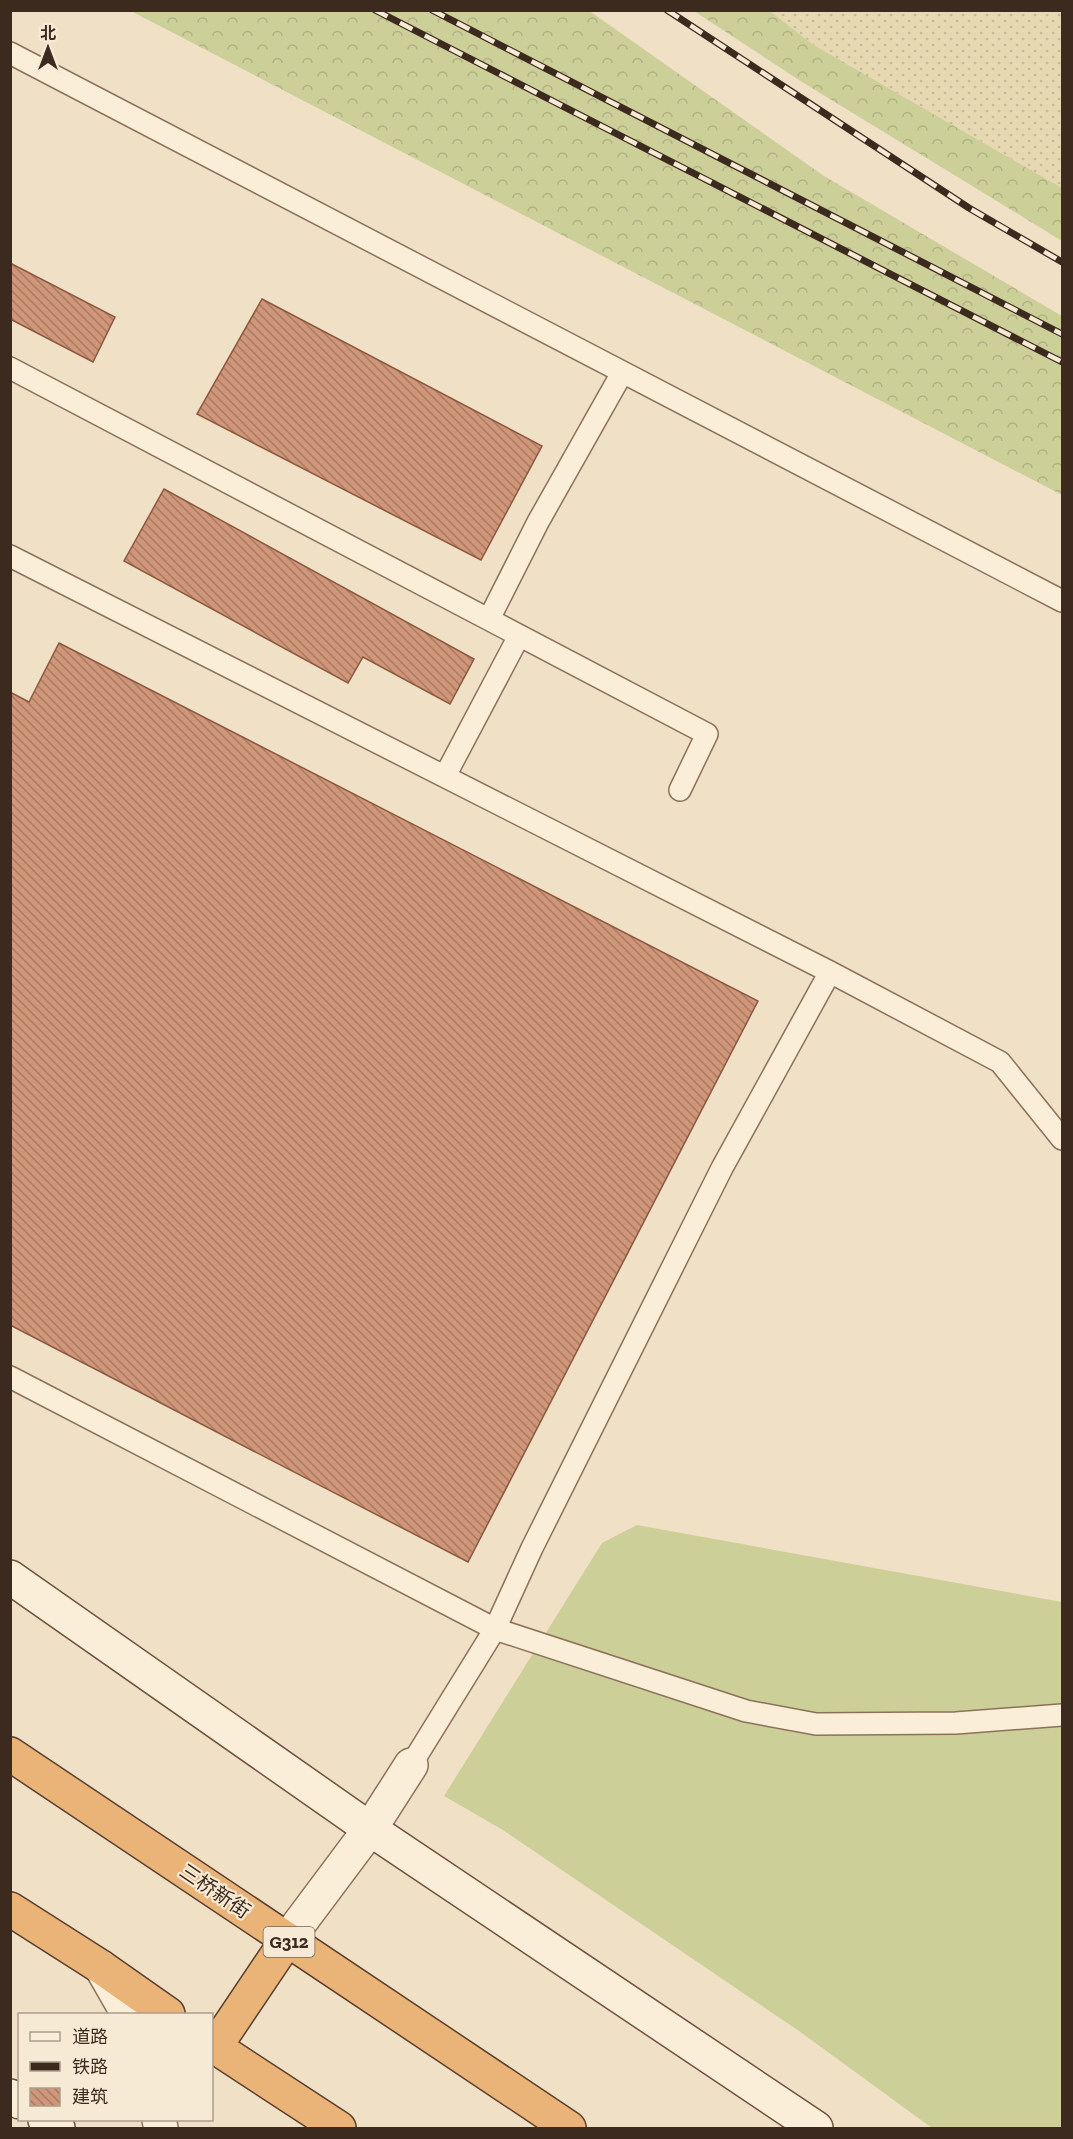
<svg xmlns="http://www.w3.org/2000/svg" width="1073" height="2139" viewBox="0 0 1073 2139" font-family="'Zilla Slab','Noto Sans SC',serif">
  <style>
    .farmland { fill: url(#farmland-dots) }
    .grass { fill: #cdcf99 }
    .forest { fill: url(#forest-crowns) }
    .building { fill: url(#building-back-hatch); stroke: #8c573f; stroke-width: 1.5 }
    .lines { fill: none; stroke-linecap: round; stroke-linejoin: round }
    .service-casing { stroke: #8c715a; stroke-width: 24 }
    .minor-casing { stroke: #8c715a; stroke-width: 36 }
    .tertiary-casing { stroke: #8c715a; stroke-width: 36 }
    .secondary-casing { stroke: #6e523d; stroke-width: 36 }
    .trunk-casing { stroke: #5a3f2f; stroke-width: 36 }
    .service { stroke: #faeed9; stroke-width: 21 }
    .minor { stroke: #faeed9; stroke-width: 33 }
    .tertiary { stroke: #faeed9; stroke-width: 33 }
    .secondary { stroke: #faeed9; stroke-width: 33 }
    .trunk { stroke: #eab478; stroke-width: 33 }
    .rail-casing { stroke: #3c2a1f; stroke-width: 7 }
    .rail { stroke: #f7ead5; stroke-width: 4.5; stroke-dasharray: 14; stroke-linecap: butt }
    .labels { text-anchor: middle; stroke-width: 4.5; stroke-linejoin: round; paint-order: stroke }
    .shield { fill: #f7ead5; stroke: #746456; stroke-width: 1.5 }
    .shield-label { font-size: 18px; font-weight: bold; fill: #3c2a1f }
    .street-label { font-size: 20px; fill: #3c2a1f; stroke: #f7ead5 }
  </style>
  <defs>
    <pattern id="farmland-dots" width="8" height="8" patternUnits="userSpaceOnUse" patternTransform="scale(1.5)"><rect width="8" height="8" fill="#e6d9b2"/><path d="M2 2h.1M6 6h.1" fill="none" stroke="#c6ba99" stroke-width="1.8" stroke-linecap="round"/></pattern>
    <pattern id="forest-crowns" width="20" height="18" patternUnits="userSpaceOnUse" patternTransform="scale(1.5)"><rect width="20" height="18" fill="#cdcf99"/><path d="M2 6a3 3 0 1 1 6 0M12 15a3 3 0 1 1 6 0" fill="none" stroke="#b1b283"/></pattern>
    <pattern id="building-back-hatch" width="6" height="6" patternUnits="userSpaceOnUse" patternTransform="scale(1.5)"><rect width="6" height="6" fill="#cf967a"/><path d="M-1 5l2 2M0 0l6 6M5-1l2 2" fill="none" stroke="#a97b63"/></pattern>
  </defs>
  <rect width="100%" height="100%" fill="#f0e0c5"/>
  <path class="farmland" d="M770,11H1062V188L812,44Z"/>
  <path class="grass" d="M637,1525L1062,1602V2128H932L799,2031L503,1830L444,1796L602,1543Z"/>
  <path class="forest" d="M588,10L824,176L1062,316V495L131,11Z
    M694,11H770L812,44L1062,188V241L802,82Z"/>
  <path class="building" d="M10,263L115,317L93,362L10,319Z
    M262,299L542,446L481,560L197,414Z
    M164,489L474,659L450,704L363,657L348,683L124,561Z
    M59,643L758,1001L468,1562L10,1325V692L29,702Z"/>
  <g class="lines">
    <defs>
      <path id="service" d="M10,53L1062,601
        M10,368L707,734L680,790
        M10,556L830,972L1000,1062L1062,1139
        M489,619L538,522L622,373
        M445,776L519,636
        M830,972L722,1168L532,1548L495,1629L746,1711L816,1724L956,1723L1062,1715
        M10,1377L495,1629L411,1765"/>
      <path id="minor" d="M287,1940L370,1829L411,1765"/>
      <path id="tertiary" d="M101,1967L128,2014
        M159,2120L161,2128"/>
      <path id="secondary" d="M10,1577L370,1829L816,2128
        M10,2096L20,2102
        M45,2120L58,2128"/>
      <path id="trunk" d="M10,1754L569,2128
        M10,1909L101,1967L168,2014
        M212,2045L339,2128
        M215,2047L287,1940"/>
    </defs>
    <use href="#service" class="service-casing"/>
    <use href="#minor" class="minor-casing"/>
    <use href="#tertiary" class="tertiary-casing"/>
    <use href="#secondary" class="secondary-casing"/>
    <use href="#trunk" class="trunk-casing"/>
    <use href="#service" class="service"/>
    <use href="#minor" class="minor"/>
    <use href="#tertiary" class="tertiary"/>
    <use href="#secondary" class="secondary"/>
    <use href="#trunk" class="trunk"/>
    <defs>
      <path id="rail" d="M375,10L1062,362
        M432,10L1062,334
        M667,10L969,208L1062,262"/>
    </defs>
    <use href="#rail" class="rail-casing"/>
    <use href="#rail" class="rail"/>
  </g>
  <g class="labels">
    <rect class="shield" x="263.5" y="1927" width="51" height="30" rx="4.5"/>
    <g class="shield-label">
      <text x="289" y="1948">G312</text>
    </g>
    <g class="street-label">
      <text transform="translate(215 1891) rotate(34)" y="7">三桥新街</text>
    </g>
  </g>
  <rect width="1073" height="2139" fill="none" stroke="#3c2a1f" stroke-width="24"/>
  <rect x="18" y="2013" width="195" height="108" fill="#f7ead5" stroke="#ac9d8c" stroke-width="1.5"/>
  <rect x="30" y="2032" width="30" height="9" fill="#faeed9" stroke="#ac9d8c" stroke-width="1.5"/>
  <text x="72" y="2043" font-size="18" fill="#3c2a1f">道路</text>
  <rect x="30" y="2062" width="30" height="9" fill="#3c2a1f" stroke="#ac9d8c" stroke-width="1.5"/>
  <text x="72" y="2073" font-size="18" fill="#3c2a1f">铁路</text>
  <rect x="30" y="2088" width="30" height="18" fill="url(#building-back-hatch)" stroke="#ac9d8c" stroke-width="1.5"/>
  <text x="72" y="2103" font-size="18" fill="#3c2a1f">建筑</text>
  <g transform="translate(48 48)" stroke="#f7ead5" stroke-width="4.5" paint-order="stroke">
  <path d="M0-4.5L10 22L0 15L-10 22Z" fill="#3c2a1f"/>
  <text y="-9" font-size="16" font-weight="bold" text-anchor="middle" fill="#3c2a1f">北</text>
  </g>
</svg>
